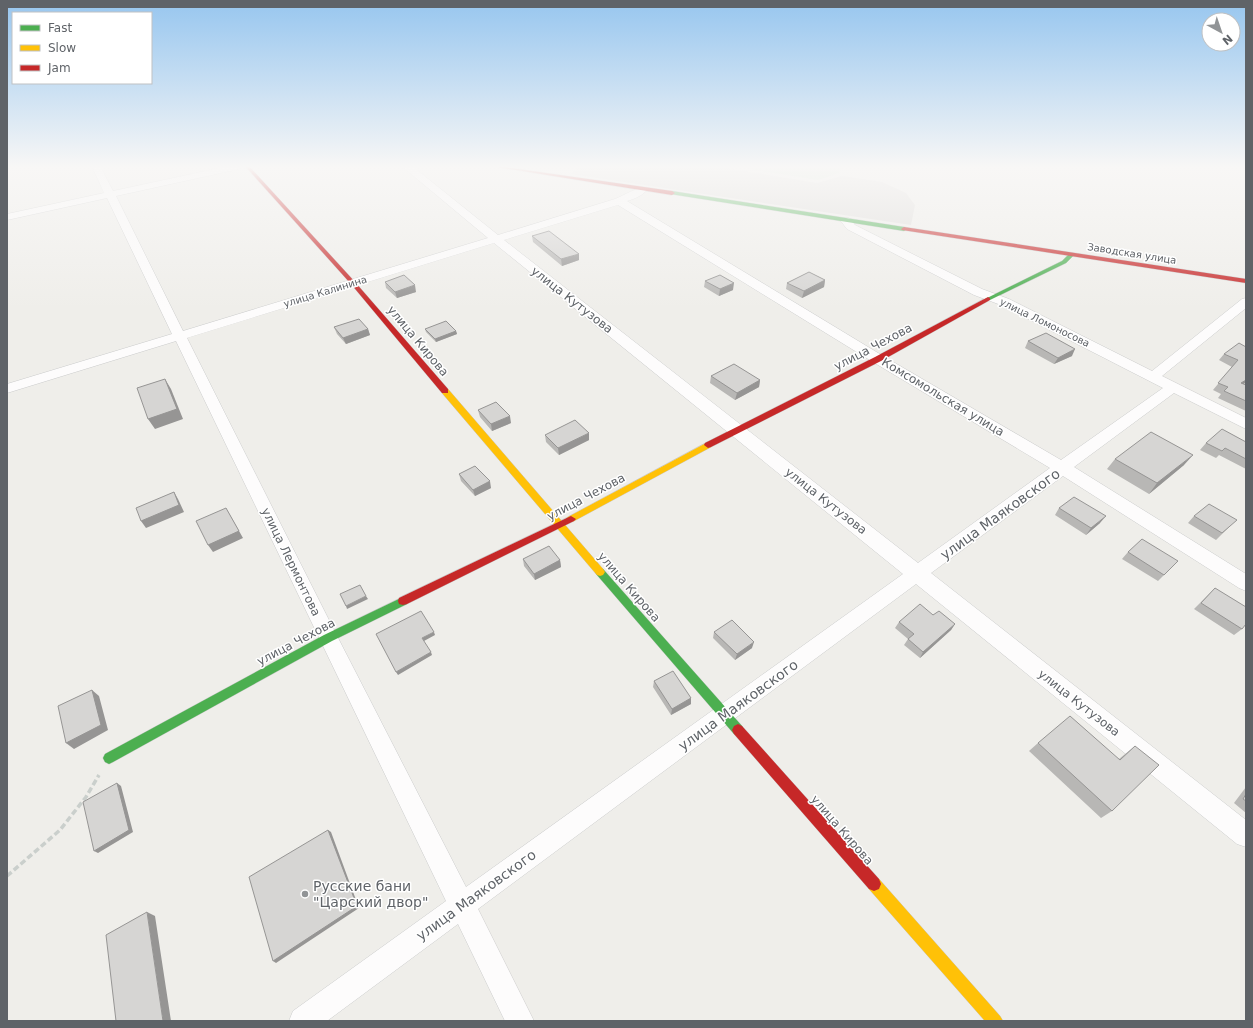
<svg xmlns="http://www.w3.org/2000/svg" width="1253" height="1028" viewBox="0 0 1253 1028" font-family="'DejaVu Sans',sans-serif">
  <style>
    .industrial { fill: #dfddda }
    .green { fill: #d8ebd6 }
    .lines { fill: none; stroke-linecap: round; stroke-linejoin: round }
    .street-casing { stroke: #cbcccc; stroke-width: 1 }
    .fast-casing { stroke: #cacacb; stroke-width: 1 }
    .slow-casing { stroke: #cacacb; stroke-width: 1 }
    .jam-casing { stroke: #cacacb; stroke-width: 1 }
    .path { stroke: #cacfcc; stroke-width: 3.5; stroke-dasharray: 6 3; stroke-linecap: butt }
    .street { fill: #fdfcfc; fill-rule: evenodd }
    .fast { fill: #4caf50; fill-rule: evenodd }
    .slow { fill: #ffc107; fill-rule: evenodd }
    .jam { fill: #c62828; fill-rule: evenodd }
    .wall { fill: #b8b7b5 }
    .shaded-wall { fill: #969594 }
    .building { fill: #d6d5d3; stroke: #969594 }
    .poi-dot { fill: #919496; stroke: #fff; stroke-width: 1.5 }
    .labels { text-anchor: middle; stroke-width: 3; stroke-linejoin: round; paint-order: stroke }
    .far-street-label { font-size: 10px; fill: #5f6368; stroke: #fff }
    .street-label { font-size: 12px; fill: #5f6368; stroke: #fff }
    .near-street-label { font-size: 14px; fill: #5f6368; stroke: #fff }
    .near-poi-label { font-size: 14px; fill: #5f6368; stroke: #fff; text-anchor: start }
  </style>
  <rect width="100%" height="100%" fill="#efeeea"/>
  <path class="industrial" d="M579,166H713L817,183L842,176L882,182L906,193L915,205L911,225L571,174Z"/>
  <path class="green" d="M732,166H844L839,173L818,180Z"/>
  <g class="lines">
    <defs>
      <path id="street" d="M92,166H100L113,191L229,166H244L239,169L116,196L183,331L488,238L404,168L403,166H412L498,235L615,199C623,196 639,186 645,188L647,190C642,196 634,199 627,201L883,356L1061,460L1163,388L1001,305L974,295L847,229L840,220L841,218H849L855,225L982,289L1009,299L1152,371L1242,299L1246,298V308L1162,376L1246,418V429L1174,393L1074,467L1246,574V591L1239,588L1063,476L931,573L1246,820V847L1237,844L916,584L478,909L534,1021H505L458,924L327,1021H289L293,1011L446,901L176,341L7,393V384L172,334L107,198L7,220V214L104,193ZM618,205L873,362L1050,468L918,563L504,240ZM494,243L903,574L466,887L335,632L187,338Z"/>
      <path id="fast" d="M672,191L904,227L907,229L904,231L670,194L669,193Z
        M1070,253L1075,254L1066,263L990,300L985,299L1062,261Z
        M600,568L603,569L742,726L744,730L742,734L738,736L734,734L597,575L595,572L597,569Z
        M403,597L407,598L408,601L407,604L332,641L113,762L109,764L105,762L103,758L105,754L324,635Z"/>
      <path id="slow" d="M442,389H448L603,569L605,572L603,575L600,576L597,575L442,393Z
        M708,442L712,445L711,447L574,521L571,522L566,519L568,517Z
        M874,877L879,879L1000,1016L1003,1021H985L869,889L867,884L869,879Z"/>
      <path id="jam" d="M245,166H249L355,282L448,389V393H442L351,284Z
        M490,166H498L672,191L675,193L672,195Z
        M904,227L1246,279V283L902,230L901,229Z
        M988,297L990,298V300L881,361L711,447L708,448L704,445L705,443L875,357Z
        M571,516L576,519L574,521L407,604L403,605L399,604L398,601L399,598Z
        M738,724L742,726L879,879L881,884L879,889L874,891L869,889L734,734L732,730L734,726Z"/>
    </defs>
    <use href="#street" class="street-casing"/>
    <use href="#fast" class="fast-casing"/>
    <use href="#slow" class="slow-casing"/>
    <use href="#jam" class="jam-casing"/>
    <path class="path" d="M7,876L60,830L86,797L99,775"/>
    <use href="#street" class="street"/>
    <use href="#fast" class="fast"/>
    <use href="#slow" class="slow"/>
    <use href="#jam" class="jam"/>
  </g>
  <path class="wall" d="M532,236L579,260L562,266L533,242Z
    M825,280L824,287L802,298L786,289L787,283Z
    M705,281L733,290L719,296L704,287Z
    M385,282L416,292L397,298L386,288Z
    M334,327L368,329L370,335L346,344L337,334Z
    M425,329L456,331L457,334L436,342L426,332Z
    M1028,341L1072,356L1054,364L1025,348Z
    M1246,347V382L1244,384L1246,385V411L1218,398L1221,394L1213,390L1232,367L1219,360L1224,354Z
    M711,376L760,380L759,387L735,400L710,383Z
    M478,410L511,423L492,431L480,417Z
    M545,435L589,440L559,455L546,442Z
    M1246,442V469L1219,455L1216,458L1200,450L1206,443Z
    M1115,459L1184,465L1149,494L1107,469Z
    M459,474L491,488L475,496L461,481Z
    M1059,508L1100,523L1086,535L1055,515Z
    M1194,516L1230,526L1216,540L1188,523Z
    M1128,552L1178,561L1158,581L1122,559Z
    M523,559L560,560L561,567L535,580L524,566Z
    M1215,588L1242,629L1234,635L1194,609Z
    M933,615L955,624L951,630L920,658L904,645L908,639L895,628L899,622Z
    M714,632L752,648L735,660L713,638Z
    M654,681L691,698V704L671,715L653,687Z
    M1038,743L1119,759L1135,746L1112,811L1101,818L1029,751Z
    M1246,787V813L1234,803Z"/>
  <path class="shaded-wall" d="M579,254V260L562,266L561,259Z
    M825,280L824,287L802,298L804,291Z
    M734,283L733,290L719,296L720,289Z
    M415,285L416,292L397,298L395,292Z
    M368,329L370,335L346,344L343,338Z
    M456,331L457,334L436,342L435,339Z
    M1075,349L1072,356L1054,364L1058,358Z
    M165,379L171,389L183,419L155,429L148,419Z
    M760,380L759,387L735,400L737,393Z
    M1246,380V382L1236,390L1241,383Z
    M510,416L511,423L492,431L491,424Z
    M589,433V440L559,455L558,448Z
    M1193,455L1184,465L1149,494L1157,483Z
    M490,481L491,488L475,496L473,490Z
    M174,492L178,499L184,512L146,528L141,521Z
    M226,508L243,538L213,552L208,545Z
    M1106,516L1100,523L1086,535L1091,528Z
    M560,560L561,567L535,580L534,574Z
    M366,596L368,599L347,609L346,606Z
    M955,624L951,630L920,658L923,652Z
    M434,632L435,635L424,641L422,638Z
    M754,642L752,648L735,660L737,654Z
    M431,652L432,655L398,675L396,672Z
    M92,690L99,696L108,730L74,749L66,743Z
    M691,698V704L671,715L672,709Z
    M117,783L121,786L133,832L98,853L94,851Z
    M328,830L331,832L359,908L276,963L273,961Z
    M147,912L155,916L171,1021H163Z"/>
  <path class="building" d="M549,231L579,254L561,259L532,236Z
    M809,272L825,280L804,291L787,283Z
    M404,275L415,285L395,292L385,282Z
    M720,275L734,283L720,289L705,281Z
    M359,319L368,329L343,338L334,327Z
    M446,321L456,331L435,339L425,329Z
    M1046,333L1075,349L1058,358L1028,341Z
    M1239,343L1246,347V380L1241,383L1246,385V401L1224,391L1228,387L1218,383L1238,360L1224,354Z
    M734,364L760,380L737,393L711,376Z
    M165,379L177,409L148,419L137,388Z
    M496,402L510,416L491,424L478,410Z
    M575,420L589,433L558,448L545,435Z
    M1222,429L1246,442V459L1225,448L1222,451L1206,443Z
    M1151,432L1193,455L1157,483L1115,459Z
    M475,466L490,481L473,490L459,474Z
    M174,492L179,505L141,521L136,508Z
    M1074,497L1106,516L1091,528L1059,508Z
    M1209,504L1237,520L1222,533L1194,516Z
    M226,508L239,531L208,545L196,521Z
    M1142,539L1178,561L1164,575L1128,552Z
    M549,546L560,560L534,574L523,559Z
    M360,585L366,596L346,606L340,594Z
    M1215,588L1246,607V624L1242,629L1201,603Z
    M920,604L933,615L939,611L955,624L923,652L908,639L914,634L899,622Z
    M421,611L434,632L422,638L431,652L396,672L376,634Z
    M732,620L754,642L737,654L714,632Z
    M673,671L691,698L672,709L654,681Z
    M92,690L101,725L66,743L58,706Z
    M1070,716L1120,760L1135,746L1159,765L1112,811L1038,743Z
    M117,783L129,830L94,851L83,802Z
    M1246,794V801L1243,799Z
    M328,830L357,906L273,961L249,877Z
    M147,912L163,1021H116L106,935Z"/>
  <linearGradient id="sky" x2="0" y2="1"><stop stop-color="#97c6ef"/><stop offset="0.54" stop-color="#f8f7f6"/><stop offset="1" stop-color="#f8f7f6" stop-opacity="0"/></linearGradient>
  <rect width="1253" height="309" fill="url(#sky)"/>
  <circle class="poi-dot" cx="305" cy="894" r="4"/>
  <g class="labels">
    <g class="far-street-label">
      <text transform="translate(1132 253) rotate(9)" y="4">Заводская улица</text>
      <text transform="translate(325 291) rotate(-17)" y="4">улица Калинина</text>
      <text transform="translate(1045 322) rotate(26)" y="4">улица Ломоносова</text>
    </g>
    <g class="street-label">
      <text transform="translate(572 300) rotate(38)" y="4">улица Кутузова</text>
      <text transform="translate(418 341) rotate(50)" y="4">улица Кирова</text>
      <text transform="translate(873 347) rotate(-28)" y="4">улица Чехова</text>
      <text transform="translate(943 397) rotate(31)" y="4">Комсомольская улица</text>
      <text transform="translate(586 497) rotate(-28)" y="4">улица Чехова</text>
      <text transform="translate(826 501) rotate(38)" y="4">улица Кутузова</text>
      <text transform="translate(291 562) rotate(64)" y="4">улица Лермонтова</text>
      <text transform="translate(629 587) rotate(49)" y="4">улица Кирова</text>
      <text transform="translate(296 642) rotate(-28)" y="4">улица Чехова</text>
      <text transform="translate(1079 703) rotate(38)" y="4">улица Кутузова</text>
      <text transform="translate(842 830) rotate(49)" y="4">улица Кирова</text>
    </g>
    <g class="near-street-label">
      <text transform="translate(1000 514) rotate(-36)" y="5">улица Маяковского</text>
      <text transform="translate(738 705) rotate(-36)" y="5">улица Маяковского</text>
      <text transform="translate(476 895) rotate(-36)" y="5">улица Маяковского</text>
    </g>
    <g class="near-poi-label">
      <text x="313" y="891">Русские бани<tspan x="313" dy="16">"Царский двор"</tspan></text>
    </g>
  </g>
  <rect width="1253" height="1028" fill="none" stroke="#5f6368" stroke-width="16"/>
  <rect x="12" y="12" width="140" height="72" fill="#ffffff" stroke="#bfc1c3"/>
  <rect x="20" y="25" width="20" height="6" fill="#4caf50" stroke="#bfc1c3"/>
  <text x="48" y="32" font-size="12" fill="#5f6368">Fast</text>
  <rect x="20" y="45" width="20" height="6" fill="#ffc107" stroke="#bfc1c3"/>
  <text x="48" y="52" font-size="12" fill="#5f6368">Slow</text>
  <rect x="20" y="65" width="20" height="6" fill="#c62828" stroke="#bfc1c3"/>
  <text x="48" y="72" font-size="12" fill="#5f6368">Jam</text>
  <g transform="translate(1221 32) rotate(140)"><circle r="19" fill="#ffffff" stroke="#bfc1c3"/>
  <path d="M0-3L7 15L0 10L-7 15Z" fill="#919496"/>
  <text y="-6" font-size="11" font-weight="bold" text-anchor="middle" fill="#5f6368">N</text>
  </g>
</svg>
